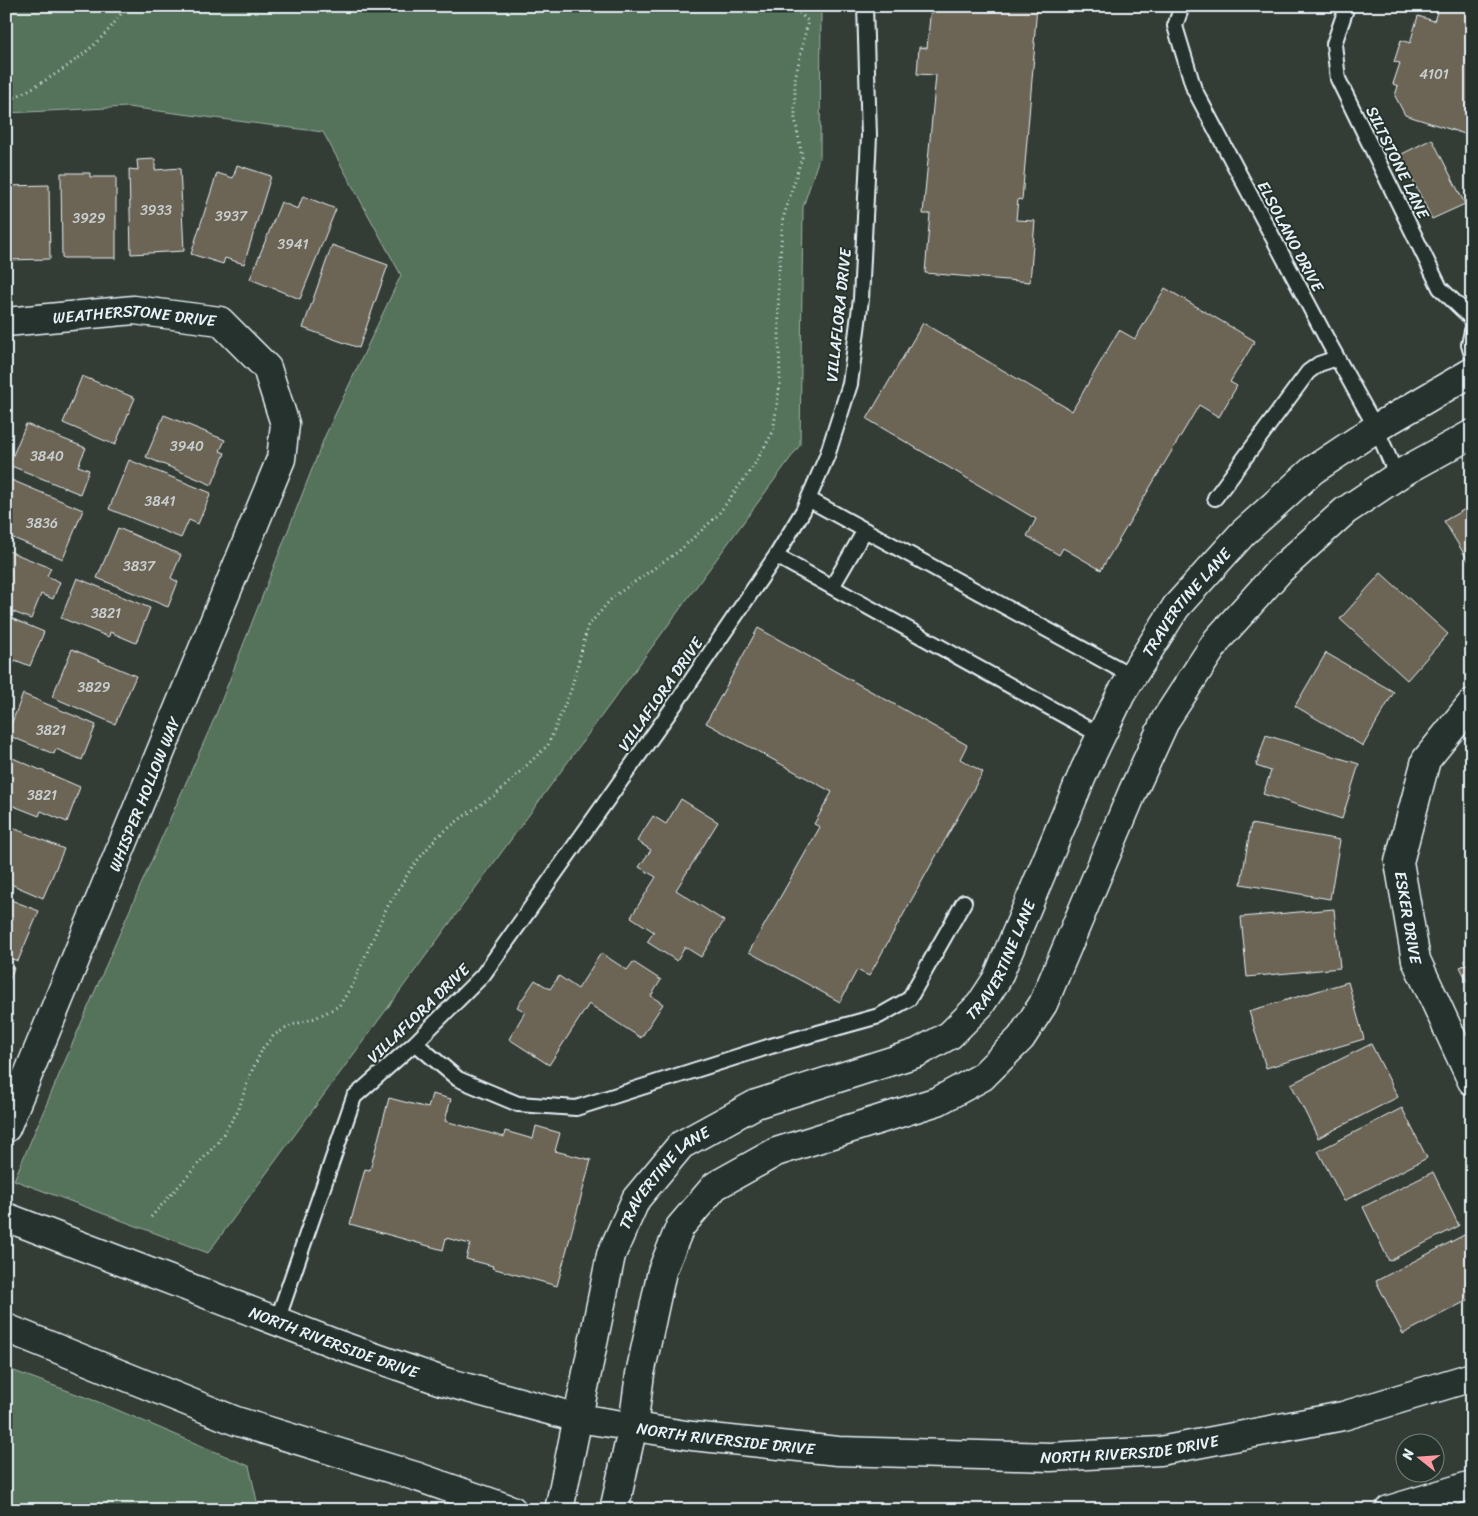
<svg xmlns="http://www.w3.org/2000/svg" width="1478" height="1516" viewBox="0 0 1478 1516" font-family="Sriracha,sans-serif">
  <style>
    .green { fill: #54725a; stroke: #9eb2a9 }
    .building { fill: #6c6555; stroke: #e8f1f8 }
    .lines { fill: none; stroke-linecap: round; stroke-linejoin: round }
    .lane-casing { stroke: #e8f1f8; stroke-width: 18 }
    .street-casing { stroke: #e8f1f8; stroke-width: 31 }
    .secondary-casing { stroke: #e8f1f8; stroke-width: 31 }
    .path { stroke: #e8f1f8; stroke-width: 3; stroke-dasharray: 1 4; stroke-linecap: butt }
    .lane { stroke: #26332d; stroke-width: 14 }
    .street { stroke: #26332d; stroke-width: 28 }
    .secondary { stroke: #26332d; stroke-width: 28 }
    .labels { text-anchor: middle; stroke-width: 4; stroke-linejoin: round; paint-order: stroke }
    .number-label { font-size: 14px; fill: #c9cecf }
    .street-label { font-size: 16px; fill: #e8f1f8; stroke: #26332d }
  </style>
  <rect width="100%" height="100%" fill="#343d35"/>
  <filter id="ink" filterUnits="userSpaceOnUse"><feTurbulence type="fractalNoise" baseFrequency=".02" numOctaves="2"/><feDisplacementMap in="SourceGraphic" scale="10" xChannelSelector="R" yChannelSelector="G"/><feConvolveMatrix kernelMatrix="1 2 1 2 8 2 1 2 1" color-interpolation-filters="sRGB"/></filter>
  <g filter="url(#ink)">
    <path class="green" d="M6,6H821L820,155L803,207L800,445L208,1253L14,1180L128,914L215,717L325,436L401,275L323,132L128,107L6,113Z
      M6,1368L101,1403L249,1466L259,1510H6Z"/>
    <path class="building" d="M931,6H1037L1034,43H1035L1022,200L1018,199L1016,220L1035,221L1030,282L925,273L930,214H923L936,75L917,74L919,47L927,48Z
      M1439,6H1472V134L1468,135L1405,115L1395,96L1398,86L1393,84L1400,63L1394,62L1401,40L1410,43L1418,16L1434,21Z
      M1432,139L1465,204L1432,219L1400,155Z
      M155,159V170L180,168L184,251L131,254L129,169L138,170L137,160Z
      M237,165L271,176L244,264L225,258L223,264L191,254L217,173L233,178Z
      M61,173H90V177H116V258H62Z
      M49,185L50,259L6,260V186Z
      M303,196L336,209L300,299L250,279L281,202L298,209Z
      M332,245L388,265L359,348L303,328Z
      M1165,288L1255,341L1230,382L1237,386L1219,417L1199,405L1101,570L1063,548L1059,555L1027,536L1036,519L867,419L923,323L1072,411L1119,330L1135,339Z
      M82,376L135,398L115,445L63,423Z
      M164,415L225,440L220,451L225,453L212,485L146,457Z
      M26,424L86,448L78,466L89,470L80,494L9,465Z
      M129,460L211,493L198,524L189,520L181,538L109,509Z
      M9,479L83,510L63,559L6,535V485Z
      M1472,505V567L1444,521Z
      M118,528L181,555L171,578L178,582L168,607L97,578Z
      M6,550L51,568L47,576L60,582L53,599L41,594L31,619L6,609Z
      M1381,573L1448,634L1407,680L1340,619Z
      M77,578L150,608L136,643L110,632L109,637L61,618Z
      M6,616L44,632L30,666L15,660L8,678H6Z
      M758,628L967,745L960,759L983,772L869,976L857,970L840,1002L749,952L820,827L814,824L832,792L706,723Z
      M72,649L136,676L115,724L52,697Z
      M1326,653L1394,692L1363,746L1295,706Z
      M23,694L96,725L82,760L56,749L54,754L7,735Z
      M1266,735L1359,764L1342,819L1263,794L1271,771L1256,766Z
      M8,756L80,787L67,822L41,811L39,816L6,803V761Z
      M681,799L718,822L676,890L724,921L701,957L685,947L677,961L647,942L654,932L631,917L656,877L639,867L651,850L637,841L653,816L666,824Z
      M1251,824L1340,840L1330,899L1241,884Z
      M6,825L64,849L43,898L6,882Z
      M6,898L39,911L18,961L6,957Z
      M1334,909L1340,968L1247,977L1241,917Z
      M601,953L627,970L633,962L661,980L651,996L663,1004L641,1038L589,1004L549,1065L509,1039L525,1012L517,1007L535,980L550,989L559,976L578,989Z
      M1472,962V991L1460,967Z
      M6,965L14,968L6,988Z
      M1348,982L1364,1039L1266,1068L1249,1011Z
      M1371,1044L1398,1097L1318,1138L1291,1084Z
      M432,1094L451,1099L445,1121L504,1137L505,1131L533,1139L536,1126L560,1133L555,1151L591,1160L557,1286L492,1268L493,1266L466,1259L470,1244L446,1238L443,1250L350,1224L365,1169L370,1170L389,1098L428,1108Z
      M1402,1108L1427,1158L1344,1201L1318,1151Z
      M1433,1172L1459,1226L1389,1261L1363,1207Z
      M1468,1233L1472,1242V1298L1403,1334L1376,1281Z"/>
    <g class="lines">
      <defs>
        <path id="lane" d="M1182,6L1175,26L1194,89L1330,345L1376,428L1397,476
          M1347,6L1334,44L1338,79L1440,288L1472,319
          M1472,331L1469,345L1472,355
          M1215,498L1308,372L1319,364L1337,358
          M808,499L1132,676
          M776,556L1101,736
          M832,587L865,530
          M415,1043L458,1079L518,1104L576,1108L771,1046L879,1016L909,999L964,902
          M277,1321L354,1097L415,1043L483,975L678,700L776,556L803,511L827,456L850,384L861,299L869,136L865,6"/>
        <g id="street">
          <path id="s1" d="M6,322L134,310L220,321L267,368L285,424L281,459L6,1128"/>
          <path id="s2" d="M1472,703L1426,760L1399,862L1416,960L1472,1081"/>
          <path id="s3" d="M559,1510L611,1255L636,1199L681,1145L756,1104L917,1053L950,1035L980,1005L997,979L1085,769L1121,694L1176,607L1243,533L1313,470L1376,428L1472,372"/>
          <path d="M614,1510L633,1426L640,1374L662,1271L680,1227L715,1186L776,1152L938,1101L982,1077L1021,1038L1043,1004L1133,791L1166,719L1218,639L1280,570L1345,511L1403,472L1472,434"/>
        </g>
        <g id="secondary">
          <path id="s4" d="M6,1217L339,1345L442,1381L578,1418L692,1436L838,1451L1050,1457L1160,1451L1343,1416L1472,1377"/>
          <path d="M6,1328L236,1421L418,1477L512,1510"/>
          <path d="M1389,1510L1472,1485"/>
        </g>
      </defs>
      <use href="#lane" class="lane-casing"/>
      <use href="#street" class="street-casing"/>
      <use href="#secondary" class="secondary-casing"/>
      <path class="path" d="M6,102C52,78 98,52 126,6
        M151,1217L218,1142L238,1111L249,1077L263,1048L274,1035L292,1025L315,1018L339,1006L353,984L386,909L412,867L437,837L464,816L499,792L548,745L571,690L588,626L613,597L679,551L717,516L753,467L773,432L780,383L778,282L783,219L802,157L795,118V79L808,21L792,6"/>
      <use href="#lane" class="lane"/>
      <use href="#street" class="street"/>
      <use href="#secondary" class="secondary"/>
    </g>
  </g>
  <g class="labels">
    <g class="number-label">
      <text x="1434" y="79">4101</text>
      <text x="156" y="215">3933</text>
      <text x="231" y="221">3937</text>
      <text x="89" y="223">3929</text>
      <text x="293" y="249">3941</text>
      <text x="187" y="451">3940</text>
      <text x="47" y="461">3840</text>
      <text x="160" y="506">3841</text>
      <text x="42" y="528">3836</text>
      <text x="139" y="571">3837</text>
      <text x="106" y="618">3821</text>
      <text x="94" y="692">3829</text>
      <text x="51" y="735">3821</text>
      <text x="42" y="800">3821</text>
    </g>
    <g class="street-label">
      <text transform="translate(1398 162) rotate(64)" y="6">SILTSTONE LANE</text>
      <text transform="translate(1291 236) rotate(62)" y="6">ELSOLANO DRIVE</text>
      <text transform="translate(838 315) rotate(-84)" y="6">VILLAFLORA DRIVE</text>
      <text dy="6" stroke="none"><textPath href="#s1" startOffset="129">WEATHERSTONE DRIVE</textPath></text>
      <text dy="6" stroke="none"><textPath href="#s3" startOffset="1181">TRAVERTINE LANE</textPath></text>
      <text transform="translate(660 694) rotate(-55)" y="6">VILLAFLORA DRIVE</text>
      <text transform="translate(144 794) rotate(-68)" y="6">WHISPER HOLLOW WAY</text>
      <text dy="6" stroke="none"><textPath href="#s2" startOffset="235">ESKER DRIVE</textPath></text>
      <text dy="6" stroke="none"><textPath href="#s3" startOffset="776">TRAVERTINE LANE</textPath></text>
      <text transform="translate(418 1013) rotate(-44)" y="6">VILLAFLORA DRIVE</text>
      <text dy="6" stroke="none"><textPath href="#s3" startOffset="356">TRAVERTINE LANE</textPath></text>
      <text dy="6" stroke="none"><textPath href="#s4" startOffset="351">NORTH RIVERSIDE DRIVE</textPath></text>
      <text dy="6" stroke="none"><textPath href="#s4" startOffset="756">NORTH RIVERSIDE DRIVE</textPath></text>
      <text dy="6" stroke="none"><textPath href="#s4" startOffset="1161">NORTH RIVERSIDE DRIVE</textPath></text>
    </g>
  </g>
  <rect width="1478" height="1516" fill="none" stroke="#26332d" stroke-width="25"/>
  <rect x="12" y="12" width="1453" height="1491" fill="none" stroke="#e8f1f8" stroke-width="2" filter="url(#ink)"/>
  <g transform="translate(1420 1458) rotate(287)"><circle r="24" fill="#26332d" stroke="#747f7e"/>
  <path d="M0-4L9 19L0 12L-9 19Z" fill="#ff9aa2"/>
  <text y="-8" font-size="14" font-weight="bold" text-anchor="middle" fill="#e8f1f8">N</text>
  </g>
</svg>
